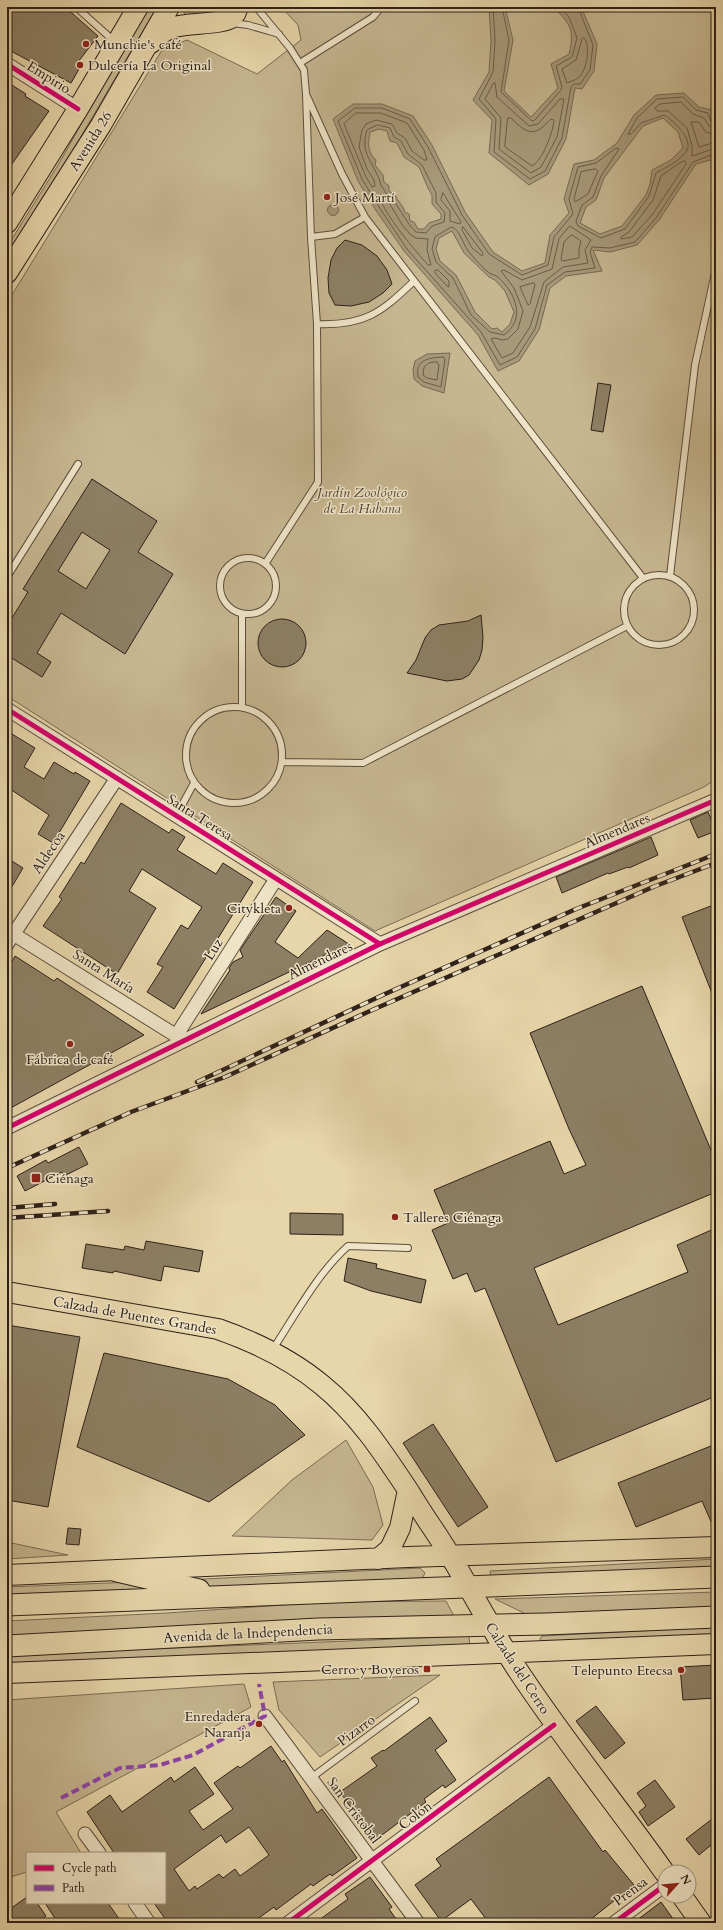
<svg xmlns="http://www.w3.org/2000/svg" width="723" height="1930" viewBox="0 0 723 1930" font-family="Cardo,serif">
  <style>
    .green { fill: #c7b791; stroke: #7a6c55 }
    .water { fill: #a79879; stroke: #766853; fill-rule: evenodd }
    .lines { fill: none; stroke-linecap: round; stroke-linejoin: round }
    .shore { stroke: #6a5c49; stroke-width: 1 }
    .building { fill: #8d7f64; stroke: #2c2019; fill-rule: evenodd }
    .service-casing { stroke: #5b4e3d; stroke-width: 8 }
    .minor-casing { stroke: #5b4e3d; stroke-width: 15 }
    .primary-casing { stroke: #2c2019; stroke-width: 22 }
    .trunk-casing { stroke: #2c2019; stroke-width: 23 }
    .service { stroke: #efe4c8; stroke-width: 6 }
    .minor { stroke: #efe4c8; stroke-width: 13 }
    .primary { stroke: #e7d6aa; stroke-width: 20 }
    .trunk { stroke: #e7d6aa; stroke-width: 21 }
    .rail-casing { stroke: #2c2019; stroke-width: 4.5 }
    .rail { stroke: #efe4c8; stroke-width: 3; stroke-dasharray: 9; stroke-linecap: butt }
    .quiet { stroke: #8e44ad; stroke-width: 4; stroke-dasharray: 8 4; stroke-linecap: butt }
    .cycleway-casing { stroke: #efe4c8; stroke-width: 8 }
    .cycleway { stroke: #d6006c; stroke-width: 5 }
    .poi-dot { fill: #8f2418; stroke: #efe4c8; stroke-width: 1.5 }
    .labels { text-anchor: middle; stroke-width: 3; stroke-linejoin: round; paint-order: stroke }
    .poi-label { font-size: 14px; fill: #2c2019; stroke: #efe4c8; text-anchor: start }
    .street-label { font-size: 14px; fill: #2c2019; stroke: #efe4c8 }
    .park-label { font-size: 14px; font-style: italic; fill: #534637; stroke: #efe4c8 }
  </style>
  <rect width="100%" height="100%" fill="#e7d6aa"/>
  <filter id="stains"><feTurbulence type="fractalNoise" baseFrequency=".005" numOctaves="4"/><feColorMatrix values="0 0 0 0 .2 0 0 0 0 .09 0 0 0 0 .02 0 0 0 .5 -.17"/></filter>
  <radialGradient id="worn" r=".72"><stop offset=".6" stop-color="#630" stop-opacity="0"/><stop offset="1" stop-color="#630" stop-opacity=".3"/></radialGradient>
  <path class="green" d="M148,7H157L62,169L7,258V247L58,165Z
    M186,7H221L222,9L218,13H203L185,17L184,11Z
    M281,7H716V779L704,787L375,931L7,696V303L162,50L187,40L257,74L301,40L298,25Z
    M346,1440L373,1487L383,1525L372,1540L232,1536L292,1480Z
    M7,1542L68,1555L7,1559Z
    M716,1559V1569L491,1579L490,1571Z
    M420,1568L425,1573L422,1579L7,1595V1587L185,1580Z
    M716,1592V1609L532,1617L495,1599Z
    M446,1601L455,1618L7,1636V1621L167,1613L327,1602Z
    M716,1627V1636L541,1642L540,1639L542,1636Z
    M469,1636L470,1648L7,1666V1655Z
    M440,1675L320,1757L279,1710L273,1682Z
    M244,1684L251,1707L56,1812L81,1853H27V1872L7,1878V1700Z"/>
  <path class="water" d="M489,7H505L513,40L504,91L531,117L558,88L551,64L569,54C575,30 570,23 553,7H581L597,44L594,71L582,89L575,88L566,139L548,174L529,185L489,153L492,120L473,100L489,72L491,41Z
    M684,93L699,107L712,110C716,126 719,143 714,159L696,164L659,220L637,245L610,252L593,250L602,271L566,276L550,288L539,330L519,361L498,371L478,335L404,251L377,212L358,181L333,119L353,104H382L413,116L432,145L465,212L493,252L522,271L545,263L550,235L569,213L564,199L574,164L594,160L617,143L634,115L656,95ZM663,118L678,132L683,148L671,160L652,170L650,184L646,195L622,226L600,234L580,223L586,207L596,200L604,178L643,126ZM379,129L387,131L390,141L397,143L404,157L419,167L428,188L432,195V204L441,214V219L429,223L424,229H418L414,222L410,221L409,214L405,212C403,205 398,202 395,195L389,191V186L384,182L383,175L375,165L376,160C367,152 368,143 370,132ZM452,231L464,253L489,277L495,280L505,291L514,312L510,324L502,332L497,328L492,329L475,312L456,275L440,261L436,249L439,238Z
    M327.5 210a5.5 5.5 0 1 1 11 0a5.5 5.5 0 1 1-11 0Z
    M450,353L444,393L422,386L414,379L413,370L415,361L427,354Z"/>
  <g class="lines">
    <path class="shore" d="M493,7L495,41L493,72L479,99L496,119L494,152L530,179L545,171L562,138L571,87L574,84H580L590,70L593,45L578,7
      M502,7L509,40L501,92L532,121L535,120L561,90L562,87L556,66L572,57L577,38L569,17L559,7
      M584,38C591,46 587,71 578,78C576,80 569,82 567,83L562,69L576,60L582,39Z
      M495,83L497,97L529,126L538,124L560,99H564L557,137L541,167L531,173L499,149L501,118L485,99L493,84Z
      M356,113H381L407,123L424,150L427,160H424L412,151L405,138L397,133L392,124L376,120L366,124L362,130L359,147L367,169L374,180L375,186L372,187L366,177L344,124Z
      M508,118H511C528,135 534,137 551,119L554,120C553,132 543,160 532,166L505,147Z
      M716,124L711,122L708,113L696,110L683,97L657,99L637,118L628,134H631L641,123L664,115C673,120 693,139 687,150C681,161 666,167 656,173L649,196L625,229L601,238L578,226L576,221L582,205L593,197L601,176L619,149L616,148L596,163L578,167L569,199L573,214L554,237L548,265L522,275L489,254L462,215L428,147L410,119L382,108H355L338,121L362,179L381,210L407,249L481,332L500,365L517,357L535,329L547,285L565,272L595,268L590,252L592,247L610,248L635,242L656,218L693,162L716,153
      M378,125L390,128L394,137L401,141L408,154L422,165L436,193V202L445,213L444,222L432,226L426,233L416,232C404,221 399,204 386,193C384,189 381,187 380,182C374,163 359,153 367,130Z
      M716,129L709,126L704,118L693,114L681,102L660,104L655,108L657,111H668L687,128L692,146V156L716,148
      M716,135L706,132L699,122H691L699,147L716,142
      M683,161H685L686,164L652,215L632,237L621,239V237L629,232L653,200L661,176Z
      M596,169L598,171L588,194L575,202L574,199L581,172Z
      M443,193L461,222L460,224L450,221V211L441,200Z
      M381,199L388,201L403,226L411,235L416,238L428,239L427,250L431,265H428C418,254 382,212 381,199Z
      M570,226L591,240L585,250L588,263L563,267L544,282L530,327L513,353L502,358L491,339L495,338L502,340L508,339L518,329L523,311L514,288L501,271L504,270L522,280L552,269L559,239Z
      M452,227C461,231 463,245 469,252C475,259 483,269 491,274C494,275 496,275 499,278C516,294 526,319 504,335L490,332L471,315L453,278L436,262L432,249L435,237Z
      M463,227L483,253L482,256L472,248L462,230Z
      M572,235L581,241L579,249V258L562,261L561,259L564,242Z
      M438,270L449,281V287L447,286L435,273V271Z
      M534,283L535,285L530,304L528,305L520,287Z
      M443,357L445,359L441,387L424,382L418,377C415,359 429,358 443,357Z
      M437,362L439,365L437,380L427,378L423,375L424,367L429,363Z"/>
  </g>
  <path class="building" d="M7,7H65L98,36L78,62L82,64L71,83L7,49Z
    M7,82L26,94L25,96L49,111L7,171Z
    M345,240L362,245L377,256L387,270L392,284L383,293L369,302L351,306L335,305L329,293L328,278L331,260L337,248Z
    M598,383L611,385L603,432L591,430Z
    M92,479L157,521L138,552L173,574L125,654L61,613L37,653L51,662L42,677L7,655V626L28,592L23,589ZM82,532L110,550L86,589L58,571Z
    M481,615L483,637L482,650L479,660L469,675L462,679L447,681L407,673L416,660L425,638L431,630L439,625L468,621Z
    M258 643a24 24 0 1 1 48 0a24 24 0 1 1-48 0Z
    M7,731L35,748L24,767L44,779L54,762L74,774L75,772L90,781L53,843L38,834L49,815L7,787Z
    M121,803L169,833L172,829L185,837L177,850L216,874L223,863L253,882L174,1009L147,992L163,967L157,964L181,925L188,929L202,907L142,869L129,891L156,908L117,974L43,926L62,899L59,897L81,862L84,864Z
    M708,812L716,831L698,838L690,820Z
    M651,837L658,855L629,868L628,867L609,874L608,873L562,893L556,877Z
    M7,858L23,868L7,895Z
    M276,897L296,911L275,942L298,958L327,930L352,946L333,956L329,953L201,1014L230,970L229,968L233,962L243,957L240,950Z
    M716,904V1000L715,1001L682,917Z
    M15,956L54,981L57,978L144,1035L7,1110V970Z
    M642,986L716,1162V1192L534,1268L558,1325L688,1272L677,1245L716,1228V1396L556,1462L485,1288L475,1292L467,1273L453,1279L432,1230L448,1223L434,1190L550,1141L564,1174L586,1165L569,1129L530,1033Z
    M79,1147L88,1164L64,1176L62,1172L25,1191L17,1176L46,1160L48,1163Z
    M290,1213L343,1214V1235L290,1234Z
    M146,1241L203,1251L199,1272L164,1266L161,1281L114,1271L113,1273L82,1268L86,1244L124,1250L125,1246L144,1250Z
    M348,1258L377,1264L376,1268L426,1280L421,1303L371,1291L344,1281Z
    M7,1325L80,1337L48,1507L7,1500Z
    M104,1353L228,1379L275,1405L305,1435L209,1502L77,1447Z
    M433,1424L488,1507L458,1527L403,1443Z
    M716,1444V1533L702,1501L636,1527L618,1483Z
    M68,1528L81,1529L79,1545L66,1544Z
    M716,1665V1698L683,1700L680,1667Z
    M596,1706L625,1743L605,1759L576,1721Z
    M430,1717L447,1741L435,1750L456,1780L445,1788L443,1785L424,1799L426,1802L374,1841L340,1792L377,1766L371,1758L383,1750L384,1751Z
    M271,1746L282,1762L284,1760L317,1813L322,1809L357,1858L332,1876L330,1874L313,1886L311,1884L276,1910L274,1907L252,1923H168L154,1903H165V1853H114L87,1812L110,1795L122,1812L171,1777L174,1782L195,1767L214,1794L189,1811L203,1830L233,1809L214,1783L238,1766L240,1768ZM249,1827L269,1855L240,1876L235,1869L223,1878L219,1874L197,1889L195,1886L189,1891L174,1869L221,1835L226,1843Z
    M549,1777L603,1852L605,1850L634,1885L586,1923H489L471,1899L441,1921L415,1885L441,1866L436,1859Z
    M655,1780L675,1807L648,1826L639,1812L646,1806L637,1793Z
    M716,1816V1841L699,1855L686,1839Z
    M370,1877L392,1907L389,1909L399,1923H315L348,1899L345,1894Z
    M27,1897V1903H37L46,1916L36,1923H7V1911Z
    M661,1902L676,1923H633Z
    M45,1903H108L122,1923H58Z"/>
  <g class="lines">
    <defs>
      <path id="service" d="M76,7L114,41
        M256,7L290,48L304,70L306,94
        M232,23L248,25L279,34
        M300,63L373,17L378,11V7
        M311,237L335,234L365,217
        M317,324C364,326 381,313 414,281
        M220 586a28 28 0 1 1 56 0a28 28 0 1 1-56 0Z
        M265,564L318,482L317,324L311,237L306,94L342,174L365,217L643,578
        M624 610a35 35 0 1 1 70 0a35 35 0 1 1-70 0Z
        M670,576L695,365L716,268
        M7,577L78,464
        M242,614V707
        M186 755a48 48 0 1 1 96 0a48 48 0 1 1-96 0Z
        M282,762L363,763L627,626
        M176,816L194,783
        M273,1349C296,1314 317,1274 348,1246L408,1248
        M311,1778L415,1701"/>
      <path id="minor" d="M7,64L78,109
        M7,709L380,944
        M7,930L183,1040
        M7,944L117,778
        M176,1036L276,879
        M7,1128L380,944L716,800
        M265,1716L418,1923
        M85,1834L99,1853
        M135,1903L149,1923
        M288,1923L554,1725
        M614,1923L665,1885"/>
      <path id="primary" d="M151,43C158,36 164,30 174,27C188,23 223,24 231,18C235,15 237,11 237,7
        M7,223L78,109L138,7
        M7,273L101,125L169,7
        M7,1292L218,1329C255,1342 291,1359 322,1385C359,1415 384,1454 410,1493C423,1515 438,1535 451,1557C473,1594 493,1632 517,1669C563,1739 616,1804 665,1873
        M378,1559L390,1549L400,1528L408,1490
        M7,1575L408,1557L716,1547
        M7,1673L716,1644
        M682,1896L701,1923"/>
      <path id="trunk" d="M117,1571L199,1590
        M7,1605L716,1577
        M7,1646L318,1629L546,1624L716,1617"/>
    </defs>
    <use href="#service" class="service-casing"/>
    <use href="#minor" class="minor-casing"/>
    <use href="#primary" class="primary-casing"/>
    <use href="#trunk" class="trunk-casing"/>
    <use href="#service" class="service"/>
    <use href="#minor" class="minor"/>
    <use href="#primary" class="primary"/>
    <use href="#trunk" class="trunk"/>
    <defs>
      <path id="rail" d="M197,1082L385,994L576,909L716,854
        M7,1168L131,1112L225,1077L370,1011L653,887L716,863
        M7,1208L55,1204
        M7,1218L108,1211"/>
    </defs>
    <use href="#rail" class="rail-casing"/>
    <use href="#rail" class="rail"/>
    <path class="quiet" d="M61,1798L120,1768L160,1765L193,1755L265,1716L259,1684"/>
    <defs>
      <path id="cycleway" d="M7,64L78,109
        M7,709L380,944
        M7,1128L380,944L716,800
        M288,1923L554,1725
        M614,1923L665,1885"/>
    </defs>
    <use href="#cycleway" class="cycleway-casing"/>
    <use href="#cycleway" class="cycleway"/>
  </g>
  <g class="poi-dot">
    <circle cx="86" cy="44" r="4"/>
    <circle cx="80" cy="65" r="4"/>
    <circle cx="327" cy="197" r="4"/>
    <circle cx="289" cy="908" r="4"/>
    <circle cx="70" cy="1044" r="4"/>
    <rect x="31" y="1173" width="10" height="10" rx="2"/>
    <circle cx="395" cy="1217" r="4"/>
    <rect x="423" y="1665" width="8" height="8" rx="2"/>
    <circle cx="681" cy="1670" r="4"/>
    <circle cx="259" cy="1724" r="4"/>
  </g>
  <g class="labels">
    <g class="poi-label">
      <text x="94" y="49">Munchie's café</text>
      <text x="88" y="70">Dulcería La Original</text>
      <text x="335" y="202">José Martí</text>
      <text x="281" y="913" text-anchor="end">Citykleta</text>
      <text x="70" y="1064" text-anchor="middle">Fábrica de café</text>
      <text x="45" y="1183">Ciénaga</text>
      <text x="403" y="1222">Talleres Ciénaga</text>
      <text x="419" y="1674" text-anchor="end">Cerro y Boyeros</text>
      <text x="673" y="1675" text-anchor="end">Telepunto Etecsa</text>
      <text x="251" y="1721" text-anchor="end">Enredadera<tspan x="251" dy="16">Naranja</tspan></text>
    </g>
    <g class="street-label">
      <text transform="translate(49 77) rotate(32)" y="5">Empirio</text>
      <text transform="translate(90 141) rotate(-58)" y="5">Avenida 26</text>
      <text transform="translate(200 817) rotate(32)" y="5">Santa Teresa</text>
      <text transform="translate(617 830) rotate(-23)" y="5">Almendares</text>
      <text transform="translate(48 852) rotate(-56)" y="5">Aldecoa</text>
      <text transform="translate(213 949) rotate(-58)" y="5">Luz</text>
      <text transform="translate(320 960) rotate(-26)" y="5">Almendares</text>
      <text transform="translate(104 971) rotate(32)" y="5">Santa María</text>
      <text transform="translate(135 1315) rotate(10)" y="5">Calzada de Puentes Grandes</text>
      <text transform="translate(248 1633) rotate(-3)" y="5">Avenida de la Independencia</text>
      <text transform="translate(518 1668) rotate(57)" y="5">Calzada del Cerro</text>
      <text transform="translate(356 1730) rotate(-36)" y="5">Pizarro</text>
      <text transform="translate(354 1810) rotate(53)" y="5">San Cristobal</text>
      <text transform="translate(415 1815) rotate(-37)" y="5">Colón</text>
      <text transform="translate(630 1891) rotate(-36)" y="5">Prensa</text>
    </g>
    <g class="park-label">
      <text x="362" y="497">Jardín Zoológico<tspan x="362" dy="16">de La Habana</tspan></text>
    </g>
  </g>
  <rect width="723" height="1930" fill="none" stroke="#e7d6aa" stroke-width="24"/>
  <rect x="8" y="8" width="707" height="1914" fill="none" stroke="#2c2019" stroke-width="2"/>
  <rect x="12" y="12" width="699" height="1906" fill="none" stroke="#2c2019"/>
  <rect x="26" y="1852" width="140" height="52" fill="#efe4c8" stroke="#a19682"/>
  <rect x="34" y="1865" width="20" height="6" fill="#d6006c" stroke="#a19682"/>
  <text x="62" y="1872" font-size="12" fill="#2c2019">Cycle path</text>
  <rect x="34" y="1885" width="20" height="6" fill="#8e44ad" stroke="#a19682"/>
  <text x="62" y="1892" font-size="12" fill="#2c2019">Path</text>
  <g transform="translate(677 1884) rotate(63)"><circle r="19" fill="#efe4c8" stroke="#a19682"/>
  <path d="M0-3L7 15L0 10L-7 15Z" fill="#8f2418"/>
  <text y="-6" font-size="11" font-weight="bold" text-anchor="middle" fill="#2c2019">N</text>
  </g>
  <rect width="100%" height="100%" filter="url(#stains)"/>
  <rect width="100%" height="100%" fill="url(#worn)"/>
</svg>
